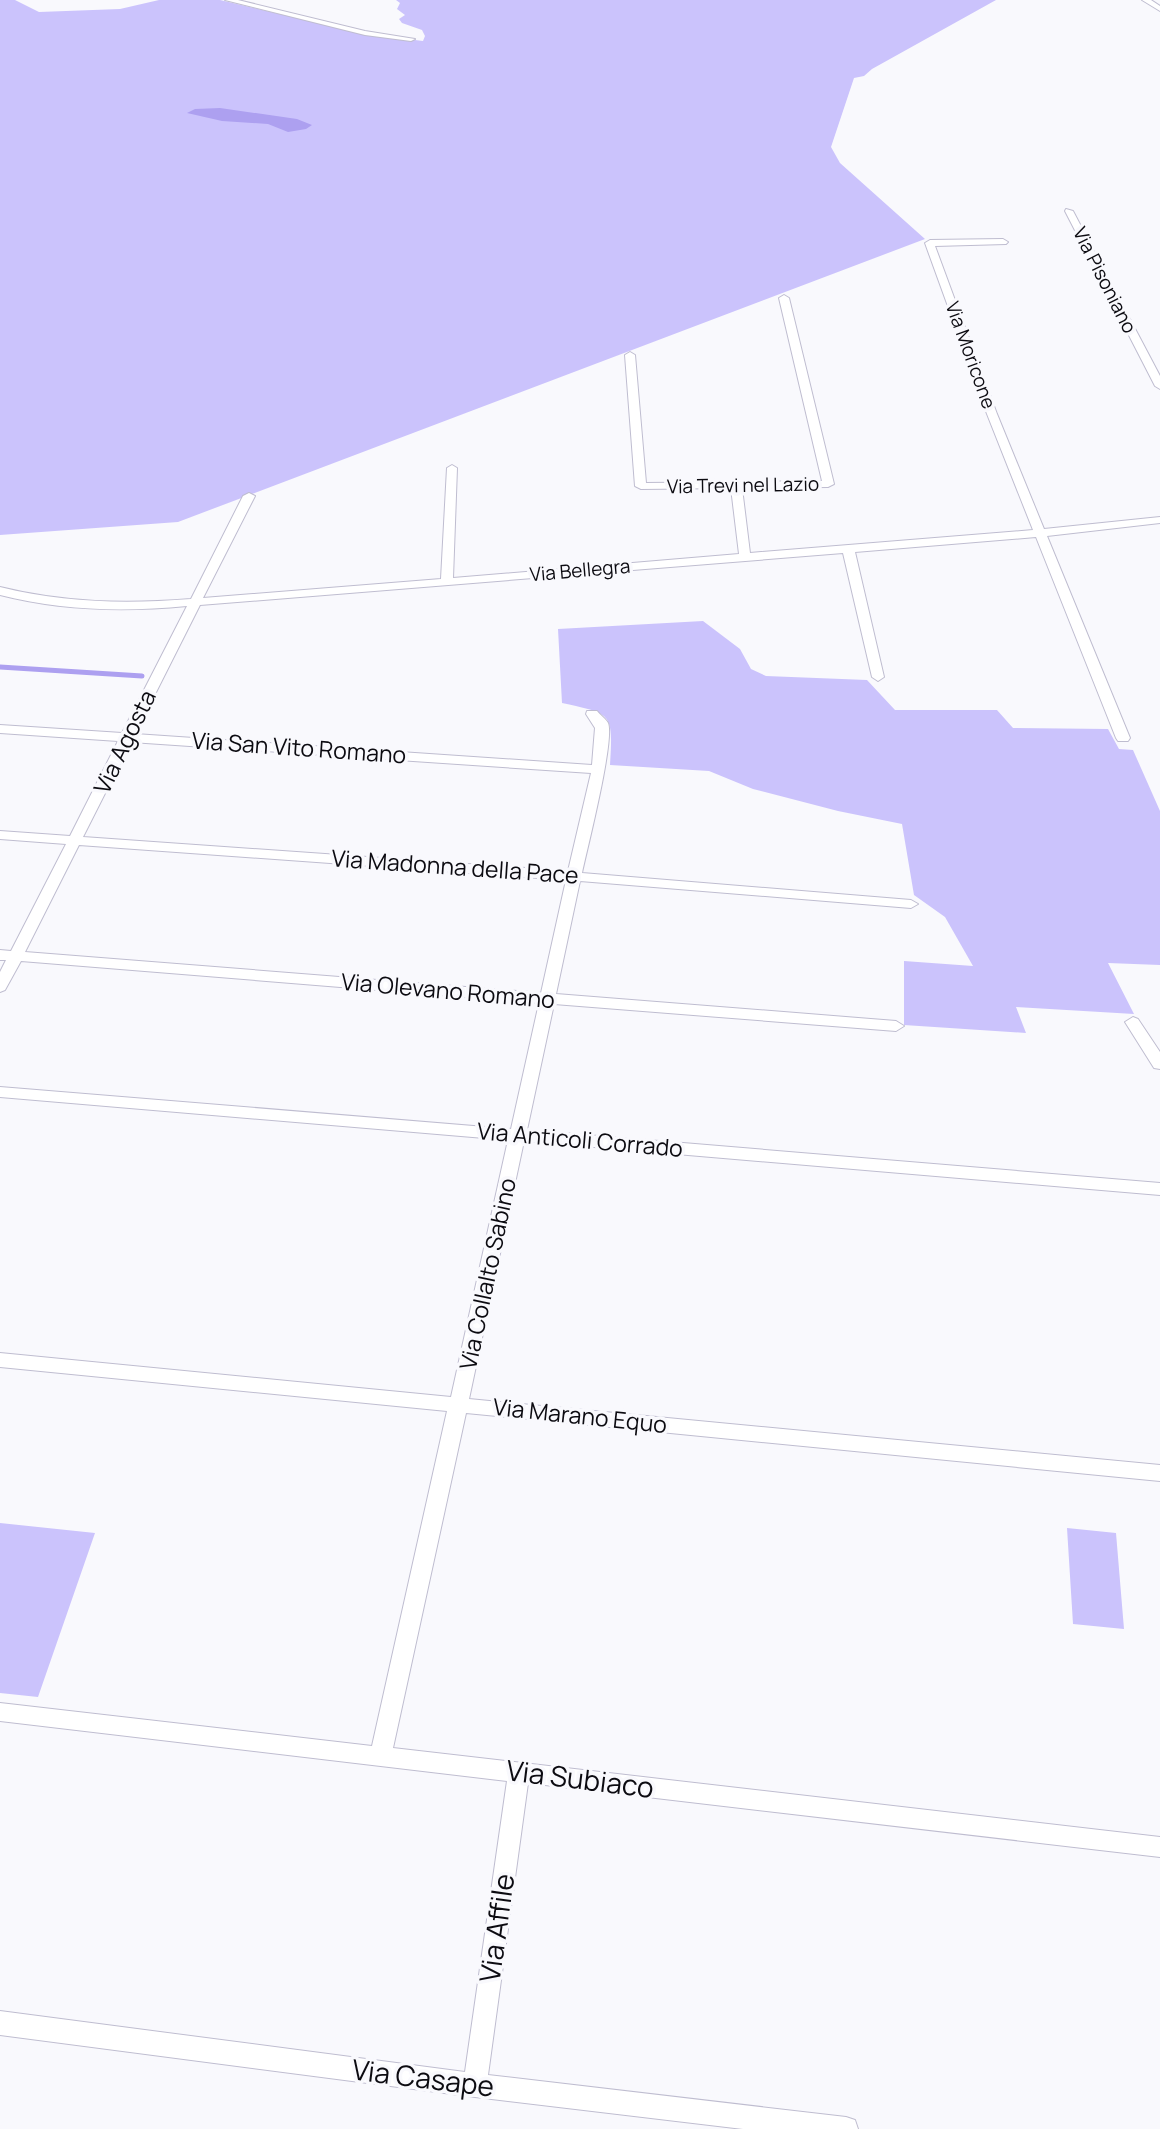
<svg xmlns="http://www.w3.org/2000/svg" width="1160" height="2129" viewBox="0 0 1160 2129" font-family="Manrope,sans-serif">
  <style>
    .green { fill: #cbc3fc }
    .water { fill: #ada0f0 }
    .lines { fill: none; stroke-linecap: round; stroke-linejoin: round }
    .stream { stroke: #ada0f0; stroke-width: 5 }
    .minor-casing { stroke: #bfbdd0; stroke-width: 2 }
    .minor { fill: #fff; fill-rule: evenodd }
    .labels { text-anchor: middle; stroke-width: 7; stroke-linejoin: round; paint-order: stroke }
    .far-street-label { font-size: 19px; fill: #0c0b11; stroke: #f9f9fd }
    .street-label { font-size: 23px; fill: #0c0b11; stroke: #f9f9fd }
    .near-street-label { font-size: 28px; fill: #0c0b11; stroke: #f9f9fd }
  </style>
  <rect width="100%" height="100%" fill="#f9f9fd"/>
  <path class="green" d="M0,0H15L39,12L120,9L159,0H220L359,33L423,41L425,36L422,30L402,23L399,19L405,15L397,9L400,3L396,0H996L872,69L864,76L854,78L831,147L840,163L925,239L178,522L0,535Z
    M703,621L740,649L751,669L766,676L867,680L895,710H997L1013,728L1108,729L1119,749L1133,750L1160,811V965L1108,963L1134,1014L1016,1007L1026,1033L904,1025V961L973,966L945,917L914,895L902,824L838,811L753,789L709,771L610,765C613,713 613,714 562,703L558,629Z
    M0,1523L95,1533L38,1697L0,1693Z
    M1067,1528L1116,1533L1124,1629L1073,1624Z"/>
  <path class="water" d="M220,108L297,119L312,125L306,129L288,132L268,124L222,121L187,113L195,109Z"/>
  <g class="lines">
    <path class="stream" d="M0,667L142,676"/>
    <defs>
      <path id="minor" d="M225,0H238L365,31L415,39L411,41L365,35Z
        M1142,0H1151L1160,6V11Z
        M1066,209L1073,211L1160,376V389L1155,386L1065,211Z
        M1003,239L1008,242L1006,244L935,246L997,414L1044,529L1160,517V523L1047,536L1130,738L1128,741H1118L1116,738L1036,537L855,552L884,677L878,681L872,677L843,553L200,605L135,734L592,765L595,728L586,714L587,711H597C600,715 606,719 608,723C615,740 587,849 582,873L911,900L918,904L911,908L580,881L556,994L896,1021L904,1026L896,1031L554,1004L527,1130L1160,1183V1195L524,1141L469,1399L1160,1465V1481L466,1413L393,1748L1160,1837V1857L528,1783L488,2075L846,2117L855,2120L858,2129H743L475,2097L0,2035V2011L465,2072L507,1781L0,1721V1703L372,1746L447,1411L0,1367V1353L451,1397L508,1140L0,1097V1087L511,1129L539,1003L21,961L5,990L0,992V972L6,960H0V950L11,951L66,844L0,839V831L70,836L118,741L0,733V725L122,733L187,606C124,612 62,611 0,595V587C64,603 126,604 191,599L243,496L249,493L255,496L203,598L441,579L447,468L452,465L457,468L453,578L739,554L731,488L641,489L635,486L625,355L630,352L635,355L646,483L822,481L779,298L784,295L789,298L834,484L828,487L742,488L750,553L1033,530L987,414L925,243L930,240ZM131,742L591,773L568,871L83,837ZM79,845L566,880L541,993L25,952Z
        M1133,1017L1138,1019L1160,1052V1069L1154,1068L1125,1022Z"/>
    </defs>
    <use href="#minor" class="minor-casing"/>
    <use href="#minor" class="minor"/>
  </g>
  <g class="labels">
    <g class="far-street-label">
      <text transform="translate(1105 280) rotate(63)" y="7">Via Pisoniano</text>
      <text transform="translate(971 355) rotate(70)" y="7">Via Moricone</text>
      <text transform="translate(743 485) rotate(-1)" y="7">Via Trevi nel Lazio</text>
      <text transform="translate(580 570) rotate(-5)" y="7">Via Bellegra</text>
    </g>
    <g class="street-label">
      <text transform="translate(125 742) rotate(-64)" y="8">Via Agosta</text>
      <text transform="translate(299 748) rotate(4)" y="8">Via San Vito Romano</text>
      <text transform="translate(455 867) rotate(4)" y="8">Via Madonna della Pace</text>
      <text transform="translate(448 991) rotate(5)" y="8">Via Olevano Romano</text>
      <text transform="translate(580 1140) rotate(5)" y="8">Via Anticoli Corrado</text>
      <text transform="translate(488 1274) rotate(-78)" y="8">Via Collalto Sabino</text>
      <text transform="translate(580 1416) rotate(6)" y="8">Via Marano Equo</text>
    </g>
    <g class="near-street-label">
      <text transform="translate(580 1779) rotate(7)" y="10">Via Subiaco</text>
      <text transform="translate(497 1928) rotate(-82)" y="10">Via Affile</text>
      <text transform="translate(423 2078) rotate(7)" y="10">Via Casape</text>
    </g>
  </g>
</svg>
